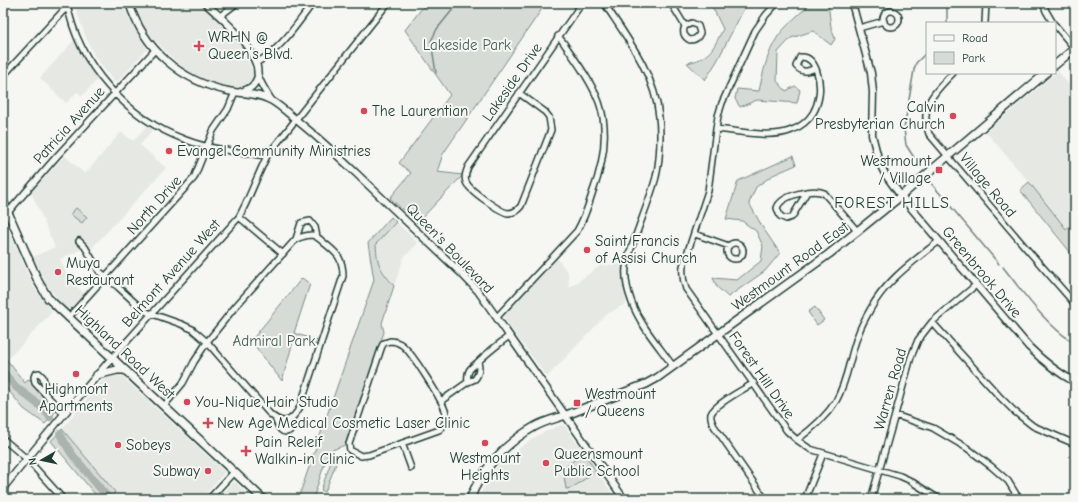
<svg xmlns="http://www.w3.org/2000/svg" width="1078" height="502" viewBox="0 0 1078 502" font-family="'Comic Neue',sans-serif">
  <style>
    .built { fill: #e6e8e4 }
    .green { fill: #d6dbd6; stroke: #7a8c85 }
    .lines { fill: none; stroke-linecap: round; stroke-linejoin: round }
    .stream { stroke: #72847d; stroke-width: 1.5 }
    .river { stroke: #aab3ae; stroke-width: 8 }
    .minor-casing { stroke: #1f3d34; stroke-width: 8 }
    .tertiary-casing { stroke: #1f3d34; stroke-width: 9 }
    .secondary-casing { stroke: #1f3d34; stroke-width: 10 }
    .minor { stroke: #f6f6f2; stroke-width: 5 }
    .tertiary { stroke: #f6f6f2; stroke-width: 6 }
    .secondary { stroke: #f6f6f2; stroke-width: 7 }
    .poi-dot { fill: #d1495b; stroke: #f6f6f2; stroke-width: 1.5 }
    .labels { text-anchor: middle; stroke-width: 4; stroke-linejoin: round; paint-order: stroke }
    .poi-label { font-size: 15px; fill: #1f3d34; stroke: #f6f6f2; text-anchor: start }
    .park-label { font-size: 15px; fill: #445d54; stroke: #f6f6f2 }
    .street-label { font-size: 15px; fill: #1f3d34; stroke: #f6f6f2 }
    .neighbourhood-label { font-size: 16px; letter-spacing: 1px; fill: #1f3d34; stroke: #f6f6f2 }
  </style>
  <rect width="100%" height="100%" fill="#f6f6f2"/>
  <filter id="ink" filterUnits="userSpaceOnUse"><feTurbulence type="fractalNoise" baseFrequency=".025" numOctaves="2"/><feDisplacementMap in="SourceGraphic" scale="8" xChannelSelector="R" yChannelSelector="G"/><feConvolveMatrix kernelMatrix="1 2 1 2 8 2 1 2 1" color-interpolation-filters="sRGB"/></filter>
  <g filter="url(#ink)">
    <path class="built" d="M74,3H122L133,27L147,49L117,82H114L94,55L86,38Z
      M132,3H198L215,18L242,49L253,72V80L251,84L249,86L241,88L230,87L210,82L189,72L171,57L143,28Z
      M76,38L92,71L98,79L82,96L77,92L66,103L40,78Z
      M1058,71L1075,93V223L1066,230L1029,182L986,132Z
      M147,126L153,129L140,145L166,168L91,249L89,246L60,259L69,280L85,294L68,310L50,290L33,257L55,247L31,192L65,156L85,174L121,132L133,141Z
      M396,222L418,243L404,257L394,286L380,269L376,258V244Z
      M6,224L33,286L52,312L7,360L3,355V297L7,293L3,289V228Z
      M557,258L568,273L569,288L600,266L623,264L624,292L626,303L606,315L547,377L505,320L504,316Z
      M111,370H115L225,472L201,499H117L113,495L114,492L62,429Z
      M561,425L565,426L616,499H485L481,493L496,468L505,459L529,441L542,433Z
      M235,482L252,499H216L233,483Z"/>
    <path class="green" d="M426,3H546L443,154L437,172L463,175L417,223L390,198L411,173L399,163L450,95L405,30Z
      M727,3H747L717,61L705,80L687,63C710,58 713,49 723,29L712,6Z
      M812,3H828L831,27L835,39L831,45L813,31L791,38L778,52L777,81L786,91L795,86L800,90L797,103L757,100L740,107L735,99L737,89L759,91C763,73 767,53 777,38C782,29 804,9 812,3Z
      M793,156L796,165L773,175L756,187L749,203L763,228L780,253L765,271L728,297L717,287L713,278L737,280L761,261L763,246L756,231L742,221L726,219L738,181Z
      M1029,182L1066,229L1075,223V258L1020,190Z
      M76,208L87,217L82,223L70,214Z
      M391,217L396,222L376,244C377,266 381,270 394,286L382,323L384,332L345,445L332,450L327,456L313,499H298L374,280L368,243Z
      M302,278L310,284L294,333L318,341L317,345L294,338L282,381L251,341Z
      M815,307L824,320L817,325L808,312Z
      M3,355L25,383L29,379L57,410L45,424L24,409L3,384Z
      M62,429L115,492L113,495L117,499H99L51,441Z
      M581,449L596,471L572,488L566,489L563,469L578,457Z
      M336,455L339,456L325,492L321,490L332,459Z"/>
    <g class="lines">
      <path class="stream" d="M945,3L947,9V23
        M436,73L431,41L437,29L458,3
        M920,167L906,145L904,129L914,70L916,63L927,52
        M931,183L999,264
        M1003,267C1024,294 1046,325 1075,344"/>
      <path class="river" d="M3,372L16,387L43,408L50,417
        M60,434L71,453L109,499"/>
      <defs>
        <path id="minor" d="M67,3C78,65 128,119 186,140C212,150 240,152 267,156
          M604,3C627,38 655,74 659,117C661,134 660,160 656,177C650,199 641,220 634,241C631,249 627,258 626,267C625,277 627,289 631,300C639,324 658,345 673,366
          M671,3L685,26C682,32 684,37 690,40C695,40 698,38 700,33L698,26L692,23L685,26
          M777,3L766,15L755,31L722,103L718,116L716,129L708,191L683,266C682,275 683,281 686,289L787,431L797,440L810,449L900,476L909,480L939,499
          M1043,3L1046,11L1053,23
          M883 19a8 8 0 1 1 16 0a8 8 0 1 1-16 0Z
          M220,16L237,3
          M985,23L986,3
          M1055,25L1075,49
          M859,28L884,21
          M256,63C281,50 296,25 313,3
          M953,73C934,93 919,105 929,134L1025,247L1075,304
          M3,76L63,11L68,8
          M519,93L545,112L549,117L551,130L521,206C518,210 514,213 508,213C500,212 469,190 466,182C464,177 466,172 468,167L582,3
          M716,129C738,131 771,139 792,130C800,127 808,121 813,113C816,108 818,102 819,96C821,83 817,55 800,57L796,66C802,73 807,72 815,68
          M807,192L792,217L786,219L780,216L777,208C781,195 813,188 824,193L858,232
          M239,217L283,254
          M3,218L57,156L155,50
          M695,234L729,246
          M296,239L301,223L310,221L315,227L317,237
          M79,241L85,247L99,271L118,287L144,311L181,324L192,329L207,342L269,413C283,426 291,423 300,407L343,276C343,258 337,253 323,242C320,239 316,236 312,235C307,235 301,237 296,239L235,307L207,342L194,362L183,383L164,406
          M727 251a8 8 0 1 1 16 0a8 8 0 1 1-16 0Z
          M497,317L577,231C584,219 588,207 592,194C603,165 610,133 599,102C591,81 576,61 563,42L558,36
          M68,318L194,178L213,131L228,109L235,92
          M932,322L999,396L1014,411L1033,426L1075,444
          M390,341C395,341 398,342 402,345C411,351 445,404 446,414C447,422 444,426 439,430L369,455L361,456L350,450L349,444L382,346L384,343Z
          M112,358L239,217C250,197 257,176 267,156L388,3
          M468,382C466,369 472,368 479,361C488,352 499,344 509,336
          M754,383C744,389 715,404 711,414C710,418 712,422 714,426L765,499
          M43,391L45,387L43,377L39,373L35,374L34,377L35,383L64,414
          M441,401L468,382L475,379C479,374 480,369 478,362
          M895,415L933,428L967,448L992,467L1008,481L1019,499
          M275,418C278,427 282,437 292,429V419
          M3,439L27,459L63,499
          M797,440C812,429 826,417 836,401C848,380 850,354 859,332C862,324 866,317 870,310C885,281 914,261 939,241
          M402,443L411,468
          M209,499L234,472
          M805,499L823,454
          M871,499L895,415L911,357L918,340L932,322L976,285"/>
        <path id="tertiary" d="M129,3C144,49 180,81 228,91C242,94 259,93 272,101C282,107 291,116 300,123C320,139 338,156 357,174C391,207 425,239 460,272L478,291L624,499
          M205,3C222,18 249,41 256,64C258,67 257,72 258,76C261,85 266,92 271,100
          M852,3L871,73L873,92L872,135L879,162L885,174L901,196L1029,347C1043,361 1058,373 1075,382
          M240,92C250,89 255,86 258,76
          M3,488L64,414L112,358"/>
        <path id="secondary" d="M1055,65L1075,48
          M3,201L38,281L48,298L263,499
          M97,375L117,370H125
          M470,499C481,470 507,442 534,427C544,421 558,418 569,414C595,404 621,394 646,384L657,378L829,254L901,196L1046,73"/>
      </defs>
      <use href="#minor" class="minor-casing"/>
      <use href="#tertiary" class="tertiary-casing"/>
      <use href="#secondary" class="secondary-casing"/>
      <use href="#minor" class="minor"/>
      <use href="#tertiary" class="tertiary"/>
      <use href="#secondary" class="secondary"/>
    </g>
  </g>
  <g class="poi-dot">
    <path d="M197 40h4v4h4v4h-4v4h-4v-4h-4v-4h4z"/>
    <circle cx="364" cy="111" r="4"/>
    <circle cx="953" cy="116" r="4"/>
    <circle cx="169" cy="151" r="4"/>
    <rect x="935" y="166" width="8" height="8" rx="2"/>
    <circle cx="587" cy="250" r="4"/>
    <circle cx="58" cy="272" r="4"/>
    <circle cx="76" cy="374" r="4"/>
    <circle cx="187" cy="402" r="4"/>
    <rect x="573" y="399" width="8" height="8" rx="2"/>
    <path d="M206 417h4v4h4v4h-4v4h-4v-4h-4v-4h4z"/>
    <circle cx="485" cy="443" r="4"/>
    <circle cx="118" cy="445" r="4"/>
    <path d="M244 445h4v4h4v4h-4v4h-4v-4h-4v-4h4z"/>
    <circle cx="546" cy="463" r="4"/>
    <circle cx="208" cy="471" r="4"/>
  </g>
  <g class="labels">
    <g class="poi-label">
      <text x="208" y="42">WRHN @<tspan x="208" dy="17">Queen’s Blvd.</tspan></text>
      <text x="945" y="112" text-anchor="end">Calvin<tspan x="945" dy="17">Presbyterian Church</tspan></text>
      <text x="372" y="116">The Laurentian</text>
      <text x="177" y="156">Evangel Community Ministries</text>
      <text x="931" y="166" text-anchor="end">Westmount<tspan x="931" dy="17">/ Village</tspan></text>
      <text x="595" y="246">Saint Francis<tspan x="595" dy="17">of Assisi Church</tspan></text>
      <text x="66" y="268">Muya<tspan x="66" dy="17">Restaurant</tspan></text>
      <text x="76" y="394" text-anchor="middle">Highmont<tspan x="76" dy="17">Apartments</tspan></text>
      <text x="585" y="399">Westmount<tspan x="585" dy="17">/ Queens</tspan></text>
      <text x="195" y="407">You-Nique Hair Studio</text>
      <text x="217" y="428">New Age Medical Cosmetic Laser Clinic</text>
      <text x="255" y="447">Pain Releif<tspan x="255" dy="17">Walkin-in Clinic</tspan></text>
      <text x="126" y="450">Sobeys</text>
      <text x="554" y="459">Queensmount<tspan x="554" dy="17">Public School</tspan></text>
      <text x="485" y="463" text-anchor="middle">Westmount<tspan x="485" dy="17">Heights</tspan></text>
      <text x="200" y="476" text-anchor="end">Subway</text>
    </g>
    <g class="park-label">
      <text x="467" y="50">Lakeside Park</text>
      <text x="274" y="346">Admiral Park</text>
    </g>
    <g class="street-label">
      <text transform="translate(512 82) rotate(-55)" y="5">Lakeside Drive</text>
      <text transform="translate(69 125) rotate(-48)" y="5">Patricia Avenue</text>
      <text transform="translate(988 185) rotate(50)" y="5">Village Road</text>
      <text transform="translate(154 205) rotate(-48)" y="5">North Drive</text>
      <text transform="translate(450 248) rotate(46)" y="5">Queen's Boulevard</text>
      <text transform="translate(790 266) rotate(-36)" y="5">Westmount Road East</text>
      <text transform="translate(982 272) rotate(50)" y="5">Greenbrook Drive</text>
      <text transform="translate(171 273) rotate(-48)" y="5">Belmont Avenue West</text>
      <text transform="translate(125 352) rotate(43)" y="5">Highland Road West</text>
      <text transform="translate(762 375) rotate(55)" y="5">Forest Hill Drive</text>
      <text transform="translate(890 389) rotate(-74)" y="5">Warren Road</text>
    </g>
    <g class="neighbourhood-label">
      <text x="892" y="208">FOREST HILLS</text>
    </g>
  </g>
  <rect width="1078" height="502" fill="none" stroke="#f6f6f2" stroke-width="16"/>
  <rect x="8" y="8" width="1062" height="486" fill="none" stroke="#1f3d34" stroke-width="1.5" filter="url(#ink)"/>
  <rect x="926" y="22" width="130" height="52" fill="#f6f6f2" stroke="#a0aca6"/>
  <rect x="934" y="35" width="20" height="6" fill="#f6f6f2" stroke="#a0aca6"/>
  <text x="962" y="42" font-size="12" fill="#1f3d34">Road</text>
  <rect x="934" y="52" width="20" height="12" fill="#d6dbd6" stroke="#a0aca6"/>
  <text x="962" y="62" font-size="12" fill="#1f3d34">Park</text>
  <g transform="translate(42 460) rotate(261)" stroke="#f6f6f2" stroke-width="3" paint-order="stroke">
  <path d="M0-3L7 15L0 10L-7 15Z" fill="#1f3d34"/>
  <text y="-6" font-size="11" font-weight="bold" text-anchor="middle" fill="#1f3d34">N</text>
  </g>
</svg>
